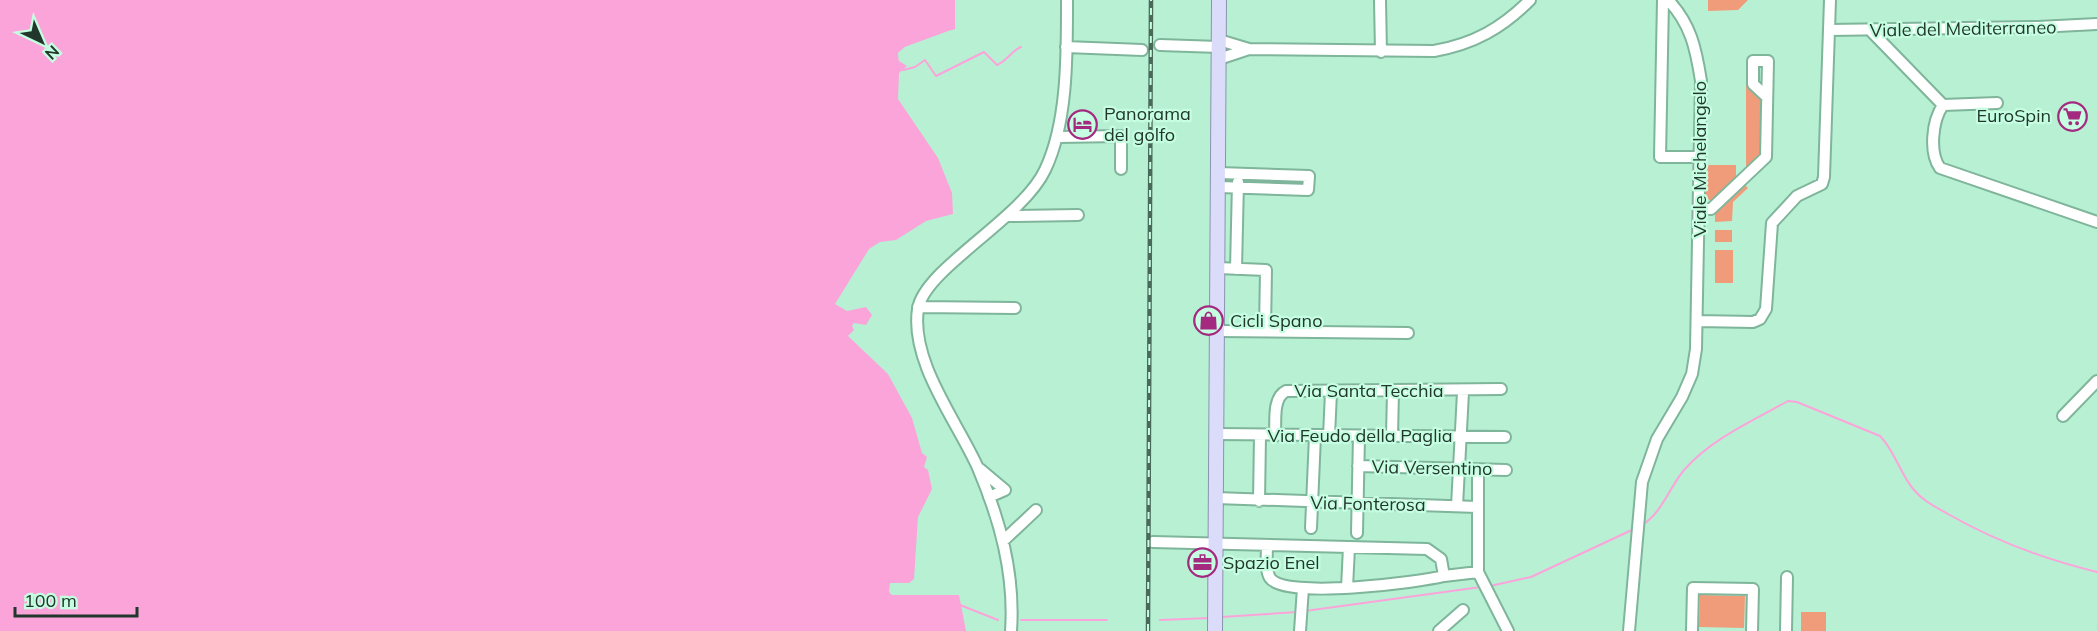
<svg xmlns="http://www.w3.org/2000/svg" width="2097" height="631" viewBox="0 0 2097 631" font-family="Mulish,sans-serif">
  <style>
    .green { fill: #f09c7b }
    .water { fill: #fba4da }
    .pier { fill: #b8f0d4 }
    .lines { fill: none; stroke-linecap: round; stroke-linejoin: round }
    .stream { stroke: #fba4da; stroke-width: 2 }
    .minor-casing { stroke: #7fb59a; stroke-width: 14 }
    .major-casing { stroke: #8a93b0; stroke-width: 16 }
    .minor { stroke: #fff; stroke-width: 10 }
    .major { stroke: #dadcfa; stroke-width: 14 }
    .rail-casing { stroke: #496959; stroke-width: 4.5 }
    .rail { stroke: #c5fee1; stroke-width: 2; stroke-dasharray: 7; stroke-linecap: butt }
    .labels { text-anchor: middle; stroke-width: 4.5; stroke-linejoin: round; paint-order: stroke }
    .street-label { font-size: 18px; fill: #21372c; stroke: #c5fee1 }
    .poi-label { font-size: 18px; fill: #21372c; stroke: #c5fee1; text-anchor: start }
  </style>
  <rect width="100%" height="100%" fill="#b8f0d4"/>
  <path class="green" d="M1708,0H1748L1738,10L1708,11Z
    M1746,84L1762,99L1761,156L1746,171Z
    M1704,165H1736V177L1711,201L1704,197Z
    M1744,184L1748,188L1733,202L1732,221L1715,222V212Z
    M1715,230H1732V242H1715Z
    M1715,250H1733V283H1715Z
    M1700,595L1745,596L1744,628L1699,627Z
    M1801,612H1826V631H1801Z"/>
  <path class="water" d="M0,0H955V29L905,47L898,53L899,61L907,66L899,73L898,99L938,158L952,193L953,214L926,221L896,240L880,242L869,249L835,304L847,311L866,307L872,315L866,325L854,323L852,326L854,330L848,336L888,374L912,418L922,453L927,457L924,467L928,470L932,489L918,517L914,579L909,583H890L892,595H959L966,631H0Z"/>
  <path class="pier" d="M951,30L950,34L901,54L902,60L910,65L899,61L898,53L905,47Z
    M890,583H909L911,585L892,586L893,592L935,590L941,593L960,592L962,595H892L889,592Z"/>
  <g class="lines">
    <path class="stream" d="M903,70L915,67L925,60L936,76L984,52L997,65C1007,61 1011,51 1021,47
      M1642,525C1662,513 1669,488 1684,470C1711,439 1752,421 1788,401L1797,402L1880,436C1895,451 1900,474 1914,490C1923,501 1936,507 1948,514C1995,541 2044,559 2097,572
      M1490,586L1531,577L1634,529
      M960,605L998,620
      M1305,611L1481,587
      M1222,617L1297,612
      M1021,620H1107
      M1160,620L1210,618"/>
    <defs>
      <path id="minor" d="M1380,0L1381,52
        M1663,0L1660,157H1700
        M1829,30L2038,27L2097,24
        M1871,31L1943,105C1932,121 1929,153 1940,168L2097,222
        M1219,40L1249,49L1434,51C1474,44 1502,28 1530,0
        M1160,45L1219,47
        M1066,47L1142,50
        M1219,59L1249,49
        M1943,105L1997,103
        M1058,137L1121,136V169
        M1219,187L1308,190L1309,176L1219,173
        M1700,209H1711L1766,157L1768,61H1753V84L1767,97
        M1010,216L1078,215
        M1218,268L1266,270L1265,330
        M1236,269L1238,182
        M918,307L1015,308
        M1698,321L1753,322L1760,319L1766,309L1772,223L1797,196L1822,184L1824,177L1830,0
        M1217,331L1408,333
        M2063,416L2097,381
        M1216,434L1505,437
        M1275,436C1276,422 1272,398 1286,391L1501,389
        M1329,436L1331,392
        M1392,436L1393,391
        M1358,466L1506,470
        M980,469L1005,490L989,497
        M1478,470V572L1508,631
        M1216,498L1477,507
        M1259,501L1260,436
        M1457,506L1463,392
        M1311,528L1315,436
        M1357,533L1359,436
        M1003,541L1036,510
        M1153,542L1427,549L1441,559L1444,576L1478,572
        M1267,546C1267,556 1265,570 1270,578C1285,600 1419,582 1444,576
        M1347,588L1349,547
        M1011,631C1015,574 1000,520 978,468C957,421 910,362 918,309C924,269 1022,219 1045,170C1068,122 1067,53 1067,0
        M1300,631L1303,588
        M1439,631L1463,610
        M1629,631L1642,482L1657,439L1682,397L1692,374L1696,349L1701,81C1696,49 1691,24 1668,0
        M1692,631L1693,588L1753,589L1752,631
        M1786,631L1787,577"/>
      <path id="major" d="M1215,631L1219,0"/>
    </defs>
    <use href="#minor" class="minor-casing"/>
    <use href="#major" class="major-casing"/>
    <use href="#minor" class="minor"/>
    <use href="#major" class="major"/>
    <defs>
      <path id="rail" d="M1148,631L1151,0"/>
    </defs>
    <use href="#rail" class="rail-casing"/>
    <use href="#rail" class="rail"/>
  </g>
  <defs>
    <symbol id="supermarket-ring" viewBox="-11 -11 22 22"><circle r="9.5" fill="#c5fee1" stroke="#a42a80" stroke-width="1.5"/><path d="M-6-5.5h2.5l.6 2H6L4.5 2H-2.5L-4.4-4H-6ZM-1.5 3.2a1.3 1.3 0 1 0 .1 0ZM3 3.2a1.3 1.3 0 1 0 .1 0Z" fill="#a42a80"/></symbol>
    <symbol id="hotel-ring" viewBox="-11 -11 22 22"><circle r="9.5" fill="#c5fee1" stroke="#a42a80" stroke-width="1.5"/><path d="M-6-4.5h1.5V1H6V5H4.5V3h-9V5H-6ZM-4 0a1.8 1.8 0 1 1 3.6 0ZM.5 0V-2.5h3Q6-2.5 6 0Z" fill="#a42a80"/></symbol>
    <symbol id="shop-ring" viewBox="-11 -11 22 22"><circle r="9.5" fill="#c5fee1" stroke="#a42a80" stroke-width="1.5"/><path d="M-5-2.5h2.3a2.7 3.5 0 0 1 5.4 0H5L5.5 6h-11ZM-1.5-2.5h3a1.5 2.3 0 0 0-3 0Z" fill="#a42a80"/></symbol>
    <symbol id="office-ring" viewBox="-11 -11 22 22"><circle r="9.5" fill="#c5fee1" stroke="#a42a80" stroke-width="1.5"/><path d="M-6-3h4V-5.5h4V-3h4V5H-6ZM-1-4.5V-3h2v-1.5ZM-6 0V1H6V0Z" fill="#a42a80"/></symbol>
  </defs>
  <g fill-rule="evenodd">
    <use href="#supermarket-ring" x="2056" y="100" width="33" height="33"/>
    <use href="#hotel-ring" x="1066" y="108" width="33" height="33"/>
    <use href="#shop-ring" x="1192" y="304" width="33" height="33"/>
    <use href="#office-ring" x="1186" y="546" width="33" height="33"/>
  </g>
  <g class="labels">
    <g class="street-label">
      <text transform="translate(1963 29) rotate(-1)" y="6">Viale del Mediterraneo</text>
      <text transform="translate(1700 159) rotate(-90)" y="6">Viale Michelangelo</text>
      <text x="1369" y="397">Via Santa Tecchia</text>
      <text x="1360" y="442">Via Feudo della Paglia</text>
      <text transform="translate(1432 468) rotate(1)" y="6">Via Versentino</text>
      <text transform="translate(1368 504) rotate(1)" y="6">Via Fonterosa</text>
    </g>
    <g class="poi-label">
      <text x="1104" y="120">Panorama<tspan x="1104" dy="21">del golfo</tspan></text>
      <text x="2051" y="122" text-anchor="end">EuroSpin</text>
      <text x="1230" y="327">Cicli Spano</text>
      <text x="1223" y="569">Spazio Enel</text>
    </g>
  </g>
  <g transform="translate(42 42) rotate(136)" stroke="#c5fee1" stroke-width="4.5" paint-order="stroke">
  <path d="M0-4.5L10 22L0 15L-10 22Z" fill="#21372c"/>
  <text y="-9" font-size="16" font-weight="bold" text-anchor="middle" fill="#21372c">N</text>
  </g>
  <path d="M15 607v9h122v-9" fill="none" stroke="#21372c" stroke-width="3"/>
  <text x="24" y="607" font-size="18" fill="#21372c" stroke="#c5fee1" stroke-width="4.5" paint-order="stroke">100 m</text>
</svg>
